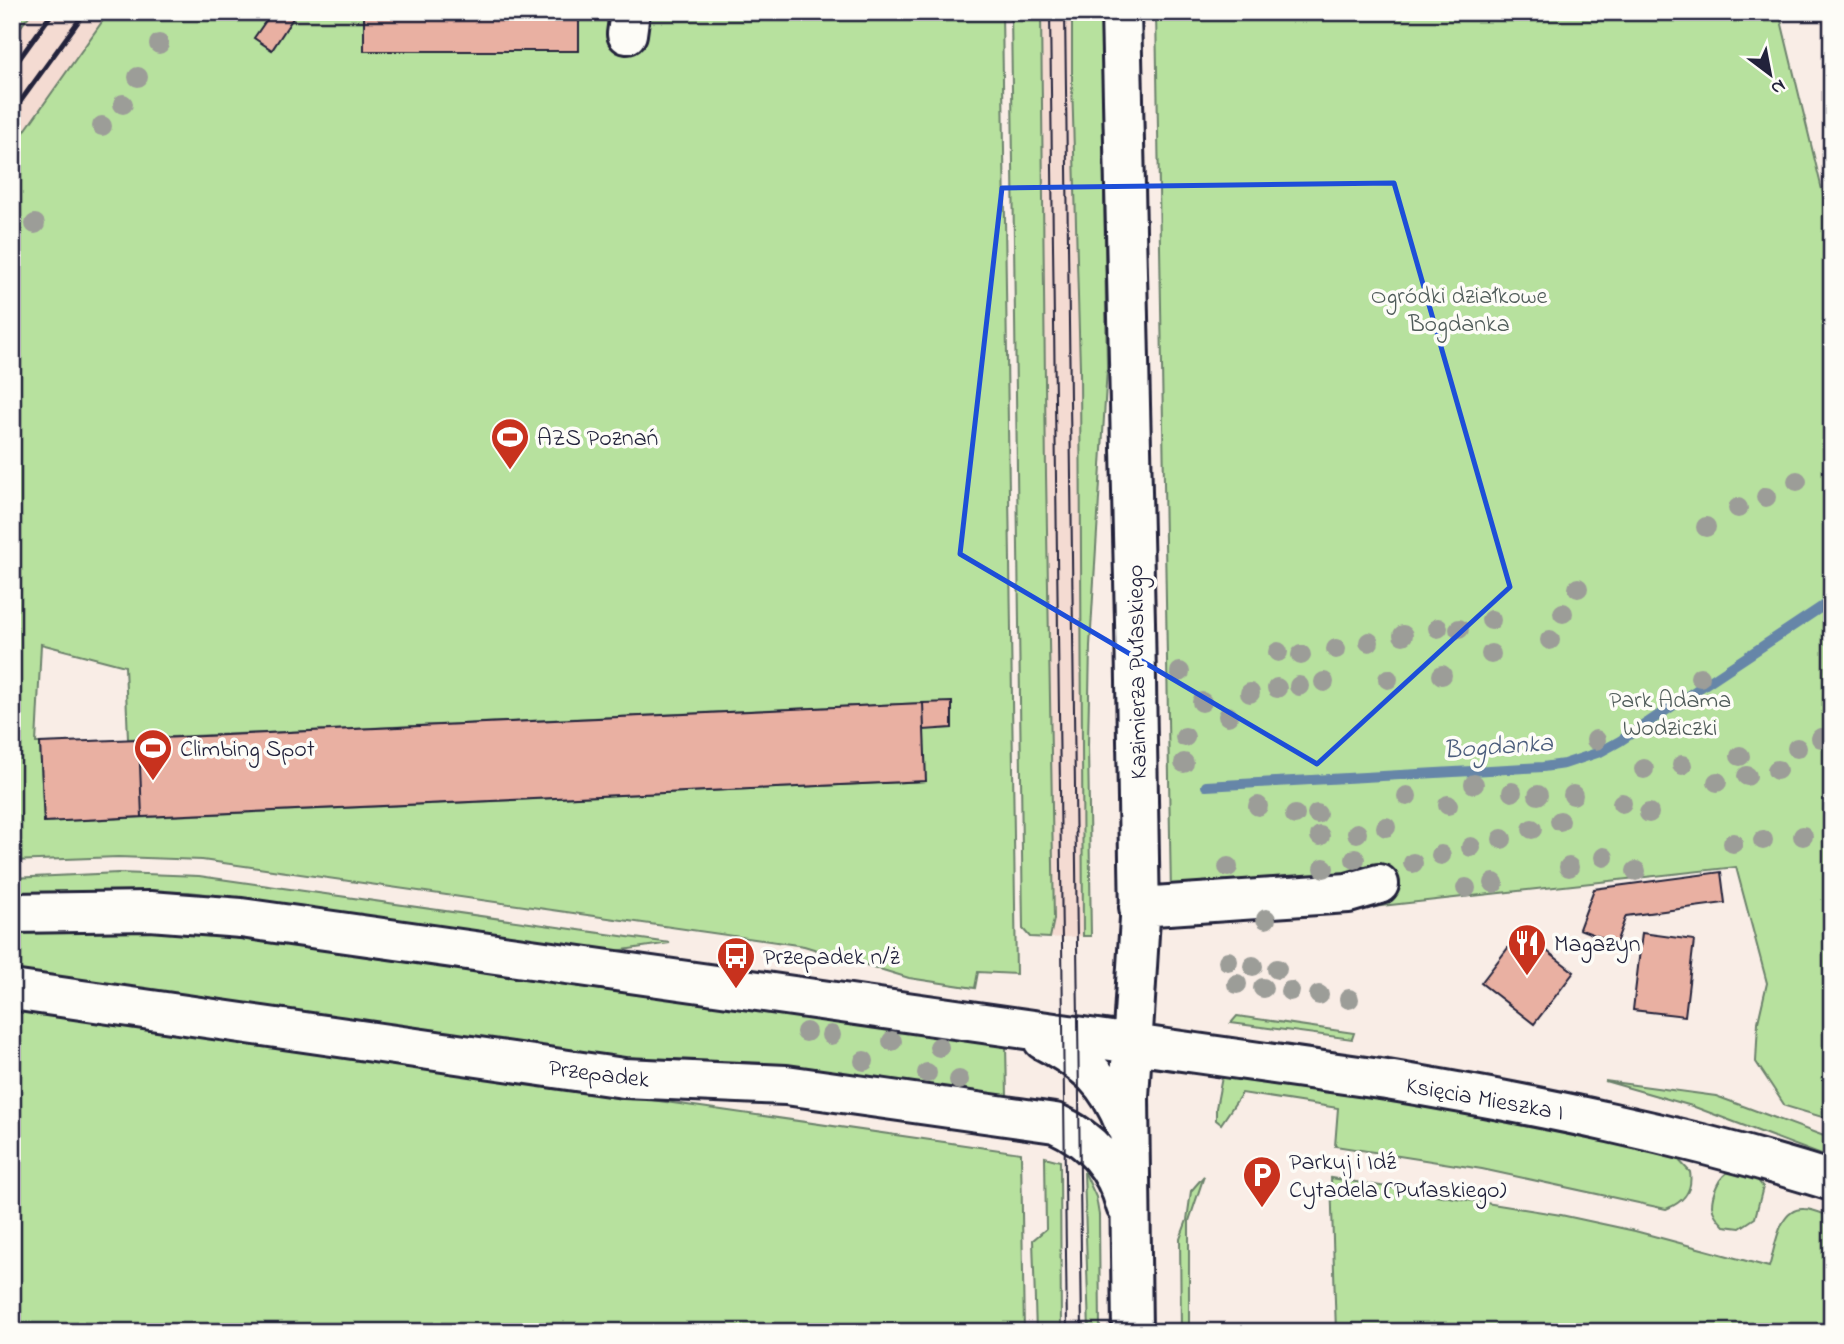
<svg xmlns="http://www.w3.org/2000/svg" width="1844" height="1344" viewBox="0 0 1844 1344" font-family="'Indie Flower',sans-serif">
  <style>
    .built { fill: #f4dbd2 }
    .green { fill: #b7e19e; stroke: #6c826c; stroke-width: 2; fill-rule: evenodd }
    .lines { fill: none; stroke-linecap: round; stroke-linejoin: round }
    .stream { stroke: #6686a8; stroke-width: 10 }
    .building { fill: #e9b0a2; stroke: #22223b; stroke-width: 2 }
    .minor-casing { stroke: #22223b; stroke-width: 44 }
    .minor { stroke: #fdfcf7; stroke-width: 38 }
    .tram { stroke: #22223b; stroke-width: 2 }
    .rail { stroke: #22223b; stroke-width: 5 }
    .tree { fill: #9c9d98 }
    .marked { fill: none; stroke: #1d4ed8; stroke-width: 5; stroke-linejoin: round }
    .labels { text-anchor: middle; stroke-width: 7; stroke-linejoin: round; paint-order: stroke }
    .park-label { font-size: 24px; fill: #4f5b59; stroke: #fdfcf7 }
    .poi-label { font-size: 24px; fill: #22223b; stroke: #fdfcf7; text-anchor: start }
    .street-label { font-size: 24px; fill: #22223b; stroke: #fdfcf7 }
    .water-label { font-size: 26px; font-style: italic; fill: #4a5c7b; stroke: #fdfcf7 }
  </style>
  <rect width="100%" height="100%" fill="#f9ede6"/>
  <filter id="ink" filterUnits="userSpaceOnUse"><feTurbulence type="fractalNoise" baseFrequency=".0143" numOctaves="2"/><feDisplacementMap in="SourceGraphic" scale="14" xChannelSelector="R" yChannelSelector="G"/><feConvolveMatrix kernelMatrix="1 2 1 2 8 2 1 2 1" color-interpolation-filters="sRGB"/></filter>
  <g filter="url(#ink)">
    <path class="built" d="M32,12H109L12,149V38Z
      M1041,12H1072V80L1080,368L1083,936L1050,938L1054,919L1046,475Z"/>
    <path class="green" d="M12,12H32L12,38Z
      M109,12H1002L1016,974L978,972L975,988L909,978L804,946L202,860L118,857L12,861V149ZM41,644L125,666L128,739L922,703L925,781L44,822L40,743H36Z
      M1011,12H1041L1046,475L1054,919L1050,938L1030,937L1023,929Z
      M1072,12H1101L1107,368L1090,646L1088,746L1091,936H1083L1080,368L1072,80Z
      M1156,12H1779L1832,231V1120L1785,1106L1756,1062L1758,1022L1767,983L1736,867L1363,908L1171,895Z
      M118,873L199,876L670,943L609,952L266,901L189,892L105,891L12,894V878Z
      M98,927L211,932L1006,1044L1007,1096L793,1066L636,1061L12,971V930Z
      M12,1008L1021,1153L1024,1332H12Z
      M1237,1016L1354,1033L1352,1039L1231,1023Z
      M1222,1077L1446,1109L1553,1129L1675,1156L1690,1172C1693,1191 1684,1202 1666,1209L1482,1169L1335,1146L1338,1108L1242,1093L1221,1124L1216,1120V1108Z
      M1605,1081L1716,1096L1832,1139V1159L1692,1106Z
      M1045,1157L1060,1161L1061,1332H1036L1033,1240L1046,1229Z
      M1084,1171L1096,1197L1099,1215L1100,1332H1089Z
      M1731,1171L1756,1178L1763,1187L1755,1218L1740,1228L1724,1226C1719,1221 1713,1214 1712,1206C1712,1194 1719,1175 1731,1171Z
      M1204,1176L1189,1221V1332H1181L1180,1239L1187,1220L1191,1191Z
      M1331,1178L1561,1215L1635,1231L1769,1267C1775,1250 1778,1207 1804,1209C1813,1209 1823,1214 1832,1217V1332H1336Z"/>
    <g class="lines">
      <path class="stream" d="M1206,786L1543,767L1564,764L1600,752L1620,741L1832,600"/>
    </g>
    <path class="building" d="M272,12H297L272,50L254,38Z
      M364,12H579V51H364Z
      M952,702V728L924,730L923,703Z
      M923,703L926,781L142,817L139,739Z
      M139,739L142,817L44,822L40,743Z
      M1721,872L1725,903L1626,916L1616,943L1579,929L1594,889Z
      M1521,931L1574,972L1534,1024L1481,983Z
      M1642,933L1694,940L1685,1016L1633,1010Z"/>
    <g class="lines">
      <defs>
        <path id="minor" d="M1121,12L1135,622L1140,918L1129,1097L1132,1332
          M627,34L630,12
          M1139,907L1348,893L1379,884
          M12,913L150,911L241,918L1387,1080C1538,1105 1686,1135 1832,1181
          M12,990L624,1078L786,1085L1055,1123C1091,1139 1116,1168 1126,1206
          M1043,1040C1087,1063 1108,1081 1126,1127"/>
      </defs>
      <use href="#minor" class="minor-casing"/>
      <use href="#minor" class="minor"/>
      <path class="tram" d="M1050,12L1067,1332
        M1065,12L1082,1332"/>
      <path class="rail" d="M12,69L53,12
        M12,113L85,12"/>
    </g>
    <g class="tree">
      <circle cx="159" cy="44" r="10"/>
      <circle cx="138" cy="77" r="10"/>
      <circle cx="123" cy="104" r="10"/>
      <circle cx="102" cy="126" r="10"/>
      <circle cx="35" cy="224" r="10"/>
      <circle cx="1797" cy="481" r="10"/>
      <circle cx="1766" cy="497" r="10"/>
      <circle cx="1738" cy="508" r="10"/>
      <circle cx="1706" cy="527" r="10"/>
      <circle cx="1578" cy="588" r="10"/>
      <circle cx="1563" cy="613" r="10"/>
      <circle cx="1491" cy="620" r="10"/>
      <circle cx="1438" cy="628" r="10"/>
      <circle cx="1459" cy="629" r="10"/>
      <circle cx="1403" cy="635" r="10"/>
      <circle cx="1550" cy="640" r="10"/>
      <circle cx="1369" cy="642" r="10"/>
      <circle cx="1336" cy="649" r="10"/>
      <circle cx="1278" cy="652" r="10"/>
      <circle cx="1491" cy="654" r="10"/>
      <circle cx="1301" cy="655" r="10"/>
      <circle cx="1180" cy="672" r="10"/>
      <circle cx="1442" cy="675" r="10"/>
      <circle cx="1700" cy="677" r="10"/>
      <circle cx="1388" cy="679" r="10"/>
      <circle cx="1324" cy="682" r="10"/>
      <circle cx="1299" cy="686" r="10"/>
      <circle cx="1277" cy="688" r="10"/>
      <circle cx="1250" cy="693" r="10"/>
      <circle cx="1202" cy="702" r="10"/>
      <circle cx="1228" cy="716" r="10"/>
      <circle cx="1185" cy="737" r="10"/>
      <circle cx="1821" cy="738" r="10"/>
      <circle cx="1596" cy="740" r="10"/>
      <circle cx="1797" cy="748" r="10"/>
      <circle cx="1740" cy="756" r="10"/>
      <circle cx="1184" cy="763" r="10"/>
      <circle cx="1682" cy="765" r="10"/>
      <circle cx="1644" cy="769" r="10"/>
      <circle cx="1777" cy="770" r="10"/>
      <circle cx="1747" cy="776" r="10"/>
      <circle cx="1717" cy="782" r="10"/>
      <circle cx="1474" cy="784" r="10"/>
      <circle cx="1512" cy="792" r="10"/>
      <circle cx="1538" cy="795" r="10"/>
      <circle cx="1573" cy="795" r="10"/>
      <circle cx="1407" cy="796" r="10"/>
      <circle cx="1622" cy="803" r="10"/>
      <circle cx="1448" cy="805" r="10"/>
      <circle cx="1258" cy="806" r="10"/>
      <circle cx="1649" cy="813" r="10"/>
      <circle cx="1317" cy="814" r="10"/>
      <circle cx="1295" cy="815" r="10"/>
      <circle cx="1560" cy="821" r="10"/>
      <circle cx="1386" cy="827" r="10"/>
      <circle cx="1532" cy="829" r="10"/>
      <circle cx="1357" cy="833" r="10"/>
      <circle cx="1320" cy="836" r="10"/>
      <circle cx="1803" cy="836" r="10"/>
      <circle cx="1502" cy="839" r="10"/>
      <circle cx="1763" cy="840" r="10"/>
      <circle cx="1733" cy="843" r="10"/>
      <circle cx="1471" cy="847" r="10"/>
      <circle cx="1441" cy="855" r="10"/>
      <circle cx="1604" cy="857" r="10"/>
      <circle cx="1355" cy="859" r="10"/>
      <circle cx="1413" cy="863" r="10"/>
      <circle cx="1228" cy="867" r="10"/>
      <circle cx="1569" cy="867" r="10"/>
      <circle cx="1324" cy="868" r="10"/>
      <circle cx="1636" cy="871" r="10"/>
      <circle cx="1494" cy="883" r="10"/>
      <circle cx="1466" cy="888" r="10"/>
      <circle cx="1266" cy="919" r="10"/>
      <circle cx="1228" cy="961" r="10"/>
      <circle cx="1253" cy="966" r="10"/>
      <circle cx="1277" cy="969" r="10"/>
      <circle cx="1237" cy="984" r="10"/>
      <circle cx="1263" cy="988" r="10"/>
      <circle cx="1290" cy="991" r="10"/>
      <circle cx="1319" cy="995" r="10"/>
      <circle cx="1349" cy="999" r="10"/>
      <circle cx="806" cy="1032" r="10"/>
      <circle cx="831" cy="1035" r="10"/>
      <circle cx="892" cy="1041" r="10"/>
      <circle cx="939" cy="1047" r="10"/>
      <circle cx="864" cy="1061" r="10"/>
      <circle cx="927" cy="1073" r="10"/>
      <circle cx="959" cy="1080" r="10"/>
    </g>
  </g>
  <path class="marked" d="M1394,183L1510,587L1317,764L960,554L1002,188Z"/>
  <defs>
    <symbol id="stadium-pin" viewBox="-11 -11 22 30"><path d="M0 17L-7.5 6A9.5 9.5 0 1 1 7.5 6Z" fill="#c8321e" stroke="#fdfcf7"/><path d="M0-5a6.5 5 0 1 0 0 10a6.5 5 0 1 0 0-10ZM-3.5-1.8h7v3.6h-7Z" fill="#fff"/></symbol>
    <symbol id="restaurant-pin" viewBox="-11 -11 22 30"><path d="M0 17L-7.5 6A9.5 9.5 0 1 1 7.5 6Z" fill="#c8321e" stroke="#fdfcf7"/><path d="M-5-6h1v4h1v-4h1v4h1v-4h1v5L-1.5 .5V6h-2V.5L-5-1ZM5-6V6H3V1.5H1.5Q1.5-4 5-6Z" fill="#fff"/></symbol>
    <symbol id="bus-pin" viewBox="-11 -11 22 30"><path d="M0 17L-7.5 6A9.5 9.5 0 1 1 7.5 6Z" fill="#c8321e" stroke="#fdfcf7"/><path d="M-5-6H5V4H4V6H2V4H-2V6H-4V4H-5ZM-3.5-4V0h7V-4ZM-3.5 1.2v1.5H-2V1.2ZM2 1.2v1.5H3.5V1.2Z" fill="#fff"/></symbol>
    <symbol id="parking-pin" viewBox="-11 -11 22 30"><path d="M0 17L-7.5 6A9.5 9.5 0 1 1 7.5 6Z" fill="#c8321e" stroke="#fdfcf7"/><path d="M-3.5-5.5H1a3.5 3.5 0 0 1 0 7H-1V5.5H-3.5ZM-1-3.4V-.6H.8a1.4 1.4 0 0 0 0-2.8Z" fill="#fff"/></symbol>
  </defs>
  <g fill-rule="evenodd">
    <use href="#stadium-pin" x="488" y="415" width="44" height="60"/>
    <use href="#stadium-pin" x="131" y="726" width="44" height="60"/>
    <use href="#restaurant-pin" x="1505" y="921" width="44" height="60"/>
    <use href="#bus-pin" x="714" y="934" width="44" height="60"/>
    <use href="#parking-pin" x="1240" y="1153" width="44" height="60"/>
  </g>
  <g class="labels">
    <g class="park-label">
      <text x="1459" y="303">Ogródki działkowe<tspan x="1459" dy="28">Bogdanka</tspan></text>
      <text x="1670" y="707">Park Adama<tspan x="1670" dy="28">Wodziczki</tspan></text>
    </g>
    <g class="poi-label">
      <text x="537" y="445">AZS Poznań</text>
      <text x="180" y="756">Climbing Spot</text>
      <text x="1554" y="951">Magazyn</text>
      <text x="763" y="964">Przepadek n/ż</text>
      <text x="1289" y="1169">Parkuj i Idź<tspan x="1289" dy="28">Cytadela (Pułaskiego)</tspan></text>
    </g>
    <g class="street-label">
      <text transform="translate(1136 672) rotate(-91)" y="8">Kazimierza Pułaskiego</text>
      <text transform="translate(599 1073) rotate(7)" y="8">Przepadek</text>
      <text transform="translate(1485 1098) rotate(10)" y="8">Księcia Mieszka I</text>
    </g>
    <g class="water-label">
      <text transform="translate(1498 745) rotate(-4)" y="9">Bogdanka</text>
    </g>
  </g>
  <rect width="1844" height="1344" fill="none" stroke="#fdfcf7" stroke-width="42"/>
  <rect x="21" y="21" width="1802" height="1302" fill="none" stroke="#22223b" stroke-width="2.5" filter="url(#ink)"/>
  <g transform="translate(1770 74) rotate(148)" stroke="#fdfcf7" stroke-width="5" paint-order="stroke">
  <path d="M0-5L12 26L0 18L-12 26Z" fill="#22223b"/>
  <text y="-10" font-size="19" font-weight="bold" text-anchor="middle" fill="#22223b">N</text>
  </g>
</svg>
